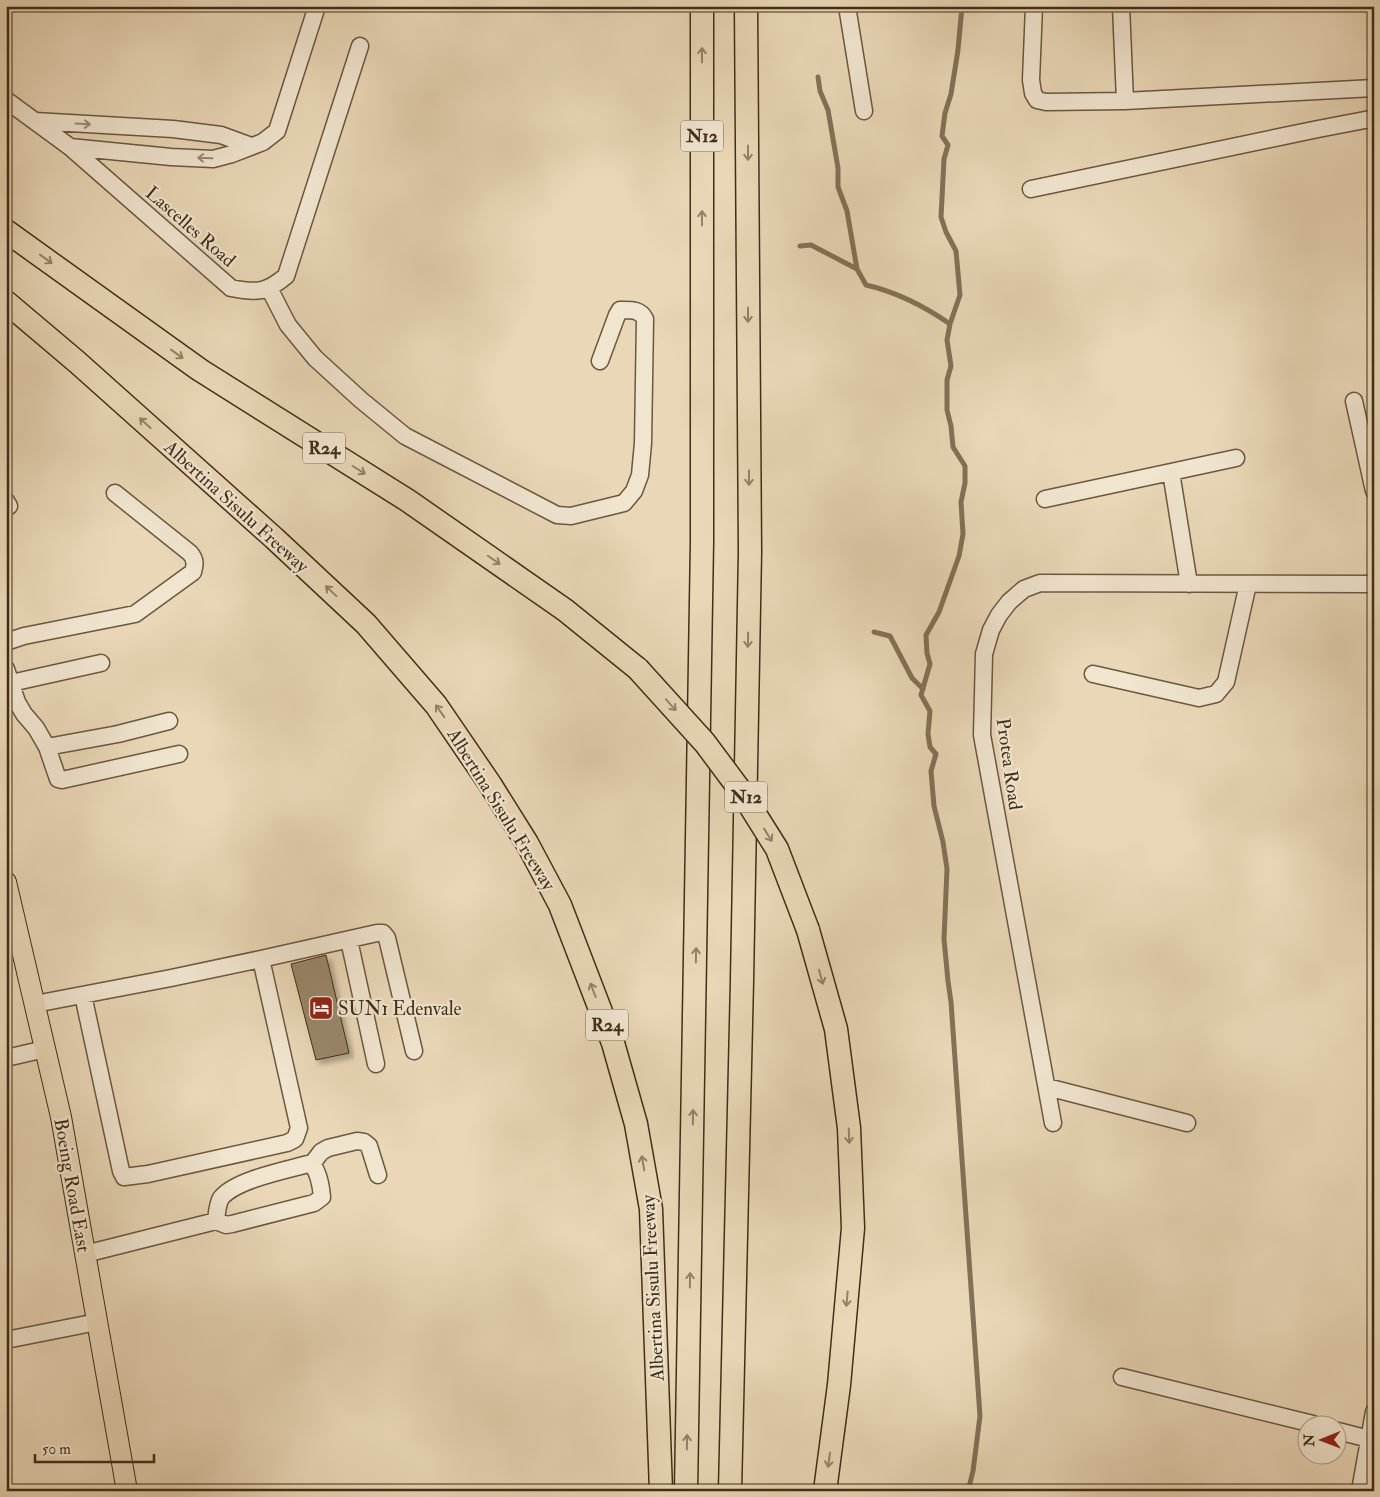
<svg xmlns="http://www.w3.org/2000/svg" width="1380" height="1497" viewBox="0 0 1380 1497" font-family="'IM FELL Double Pica',serif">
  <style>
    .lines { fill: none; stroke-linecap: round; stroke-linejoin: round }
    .stream { stroke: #837157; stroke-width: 5 }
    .building { fill: #98866a; stroke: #402e17; filter: url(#shadow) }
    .minor-casing { stroke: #6a583f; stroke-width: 19 }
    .major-casing { stroke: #402e17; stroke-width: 22 }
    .highway-casing { stroke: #402e17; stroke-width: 25 }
    .minor { stroke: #f1e5d0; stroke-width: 16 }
    .major { stroke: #e9d7b7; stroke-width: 20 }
    .highway { stroke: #e9d7b7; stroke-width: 22 }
    .highway-bridge-casing { stroke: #402e17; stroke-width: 25; stroke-linecap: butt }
    .highway-bridge { stroke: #e9d7b7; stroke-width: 22 }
    .oneway { stroke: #948267 }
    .oneway2 { stroke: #988a74 }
    .labels { text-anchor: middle; stroke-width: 4.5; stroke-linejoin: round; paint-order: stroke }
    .shield { fill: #f1e5d0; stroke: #75654e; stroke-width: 1 }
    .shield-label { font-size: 18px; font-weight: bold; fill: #402e17 }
    .street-label { font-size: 19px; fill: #402e17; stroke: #f1e5d0 }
    .poi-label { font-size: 19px; fill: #402e17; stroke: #f1e5d0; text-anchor: start }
  </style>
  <defs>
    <filter id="shadow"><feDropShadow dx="4.5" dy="4.5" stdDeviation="2.5" flood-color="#0004"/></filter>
  </defs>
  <rect width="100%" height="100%" fill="#e9d7b7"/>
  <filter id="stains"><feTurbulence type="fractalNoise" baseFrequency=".004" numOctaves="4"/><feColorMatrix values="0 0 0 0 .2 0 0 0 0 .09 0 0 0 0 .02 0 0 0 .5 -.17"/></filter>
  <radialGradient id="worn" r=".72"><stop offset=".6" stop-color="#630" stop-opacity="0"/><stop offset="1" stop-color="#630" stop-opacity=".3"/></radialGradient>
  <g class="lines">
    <path class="stream" d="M962,6L958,50L951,94L945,113L942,136L948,145L944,159L941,217L946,232L956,251L960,295L950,324L947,340L951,366L947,380V410L951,426L953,447L965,466V483L961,502L963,534L959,556L939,612L926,635L927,653L930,664L921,695L930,711L928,734L930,747L936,754L931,771L934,806L943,842L947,869L944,939L948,981L951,1002L980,1416L973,1471L968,1491
      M818,77L820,91L828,110L838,168V187L847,211L857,269L866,285C897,292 924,306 950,324
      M800,246L811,245L857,269
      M874,632L890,636L912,678L923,689"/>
  </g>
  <path class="building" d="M326,955L349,1053L316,1060L291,964Z"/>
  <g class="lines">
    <defs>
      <path id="minor" d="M847,6L864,111
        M1034,6L1031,80L1033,93L1037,100L1046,102L1125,101
        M1121,6L1125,101L1374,88
        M6,100L70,147L231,288C256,293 266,293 286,276L360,46
        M35,121L173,129L221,135L251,146
        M70,147L171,157L213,159L232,154L263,142L277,131L317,6
        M1031,189L1318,129L1365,120L1374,119
        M269,288L288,325L315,358L361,400L405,436L557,515L571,516L624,503L634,491L640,475L643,443L645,319C640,309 631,310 620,310L617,315L600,361
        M1354,401L1374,491
        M1171,472L1236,458
        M1045,499L1171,472L1189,584
        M6,501L9,506
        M6,642L24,636L135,614L193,572C195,565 196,560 190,553L115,493
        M6,669L17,702L24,714L36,728L47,747L58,779L62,780L179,754
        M1093,674L1199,698L1216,694L1226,682L1248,584
        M11,683L101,663
        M47,747L118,734L169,721
        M349,940L376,1064
        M261,959L377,933H383L387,938L414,1051
        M35,1004L171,978L261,959L299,1128L295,1139L287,1143L148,1174L124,1177L121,1171L83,995
        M6,1058L45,1049
        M1047,1087L1187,1123
        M1053,1123L982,735L984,654L991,630L999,615L1009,602L1024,589L1040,583L1374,584
        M216,1221L226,1225L232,1224L314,1203L322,1197C321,1186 319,1173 312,1164
        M85,1254L216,1221C217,1213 217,1205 221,1198C235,1180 286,1170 308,1164H312L321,1152L328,1148L357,1141L364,1142L369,1146L378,1175
        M6,1340L97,1322
        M1122,1377L1313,1424
        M1338,1431L1369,1439
        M1360,1491L1374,1412"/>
      <path id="major" d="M6,882L61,1117L127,1491"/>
      <path id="highway" d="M6,231L200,370L407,500L565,610L638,669
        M6,302L77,362L274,538L366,624L436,705L490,784L527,843L560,905L613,1043L636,1124L651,1209L661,1491
        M808,930L836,1029L849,1128L853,1228L839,1385L825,1491
        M686,1491L702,542V6
        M730,1491L742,981L750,552L746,6"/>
    </defs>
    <use href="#minor" class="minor-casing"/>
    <use href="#major" class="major-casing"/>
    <use href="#highway" class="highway-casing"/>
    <use href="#minor" class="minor"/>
    <use href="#major" class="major"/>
    <use href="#highway" class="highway"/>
    <defs>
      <path id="highway-bridge" d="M638,669L705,743L740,790L777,849L808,930"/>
    </defs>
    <use href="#highway-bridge" class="highway-bridge-casing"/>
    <use href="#highway-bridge" class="highway-bridge"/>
  </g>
  <defs><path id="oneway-shaft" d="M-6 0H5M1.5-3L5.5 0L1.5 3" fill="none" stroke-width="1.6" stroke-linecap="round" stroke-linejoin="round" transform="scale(1.25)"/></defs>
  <g class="oneway">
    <use href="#oneway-shaft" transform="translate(702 55) rotate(-90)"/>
    <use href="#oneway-shaft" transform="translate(748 153) rotate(90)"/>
    <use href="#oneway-shaft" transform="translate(702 218) rotate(-90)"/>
    <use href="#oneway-shaft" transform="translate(46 259) rotate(36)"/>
    <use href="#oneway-shaft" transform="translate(748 315) rotate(90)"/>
    <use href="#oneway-shaft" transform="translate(177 354) rotate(36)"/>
    <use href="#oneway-shaft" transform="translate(145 423) rotate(-138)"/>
    <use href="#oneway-shaft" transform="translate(359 470) rotate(32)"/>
    <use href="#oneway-shaft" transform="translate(749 478) rotate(90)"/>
    <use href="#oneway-shaft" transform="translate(494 560) rotate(35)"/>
    <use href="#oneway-shaft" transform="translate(331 591) rotate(-137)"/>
    <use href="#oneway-shaft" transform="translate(748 640) rotate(91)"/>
    <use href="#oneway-shaft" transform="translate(671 705) rotate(48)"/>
    <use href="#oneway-shaft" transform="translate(440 711) rotate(-125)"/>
    <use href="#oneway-shaft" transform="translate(768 835) rotate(58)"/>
    <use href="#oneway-shaft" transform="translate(696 955) rotate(-89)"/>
    <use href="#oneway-shaft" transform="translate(821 977) rotate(74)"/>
    <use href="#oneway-shaft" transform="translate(593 990) rotate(-111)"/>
    <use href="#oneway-shaft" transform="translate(693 1117) rotate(-89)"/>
    <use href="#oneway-shaft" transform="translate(849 1136) rotate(88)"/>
    <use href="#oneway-shaft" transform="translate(643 1163) rotate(-100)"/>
    <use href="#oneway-shaft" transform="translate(690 1280) rotate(-89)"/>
    <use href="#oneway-shaft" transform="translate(847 1299) rotate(95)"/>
    <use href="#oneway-shaft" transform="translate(687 1442) rotate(-89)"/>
    <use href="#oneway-shaft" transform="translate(829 1460) rotate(98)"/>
  </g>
  <g class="oneway2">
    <use href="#oneway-shaft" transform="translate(83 124) rotate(3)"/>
    <use href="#oneway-shaft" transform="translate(205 158) rotate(-178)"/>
  </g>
  <defs>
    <symbol id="hotel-square" viewBox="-11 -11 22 22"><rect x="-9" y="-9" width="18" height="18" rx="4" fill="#8f2418" stroke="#f1e5d0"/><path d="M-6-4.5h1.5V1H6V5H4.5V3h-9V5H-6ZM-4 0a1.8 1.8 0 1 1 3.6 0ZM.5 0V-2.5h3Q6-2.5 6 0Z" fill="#fff"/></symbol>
  </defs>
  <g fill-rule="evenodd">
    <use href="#hotel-square" x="307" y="994" width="28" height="28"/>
  </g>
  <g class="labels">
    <g class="shield">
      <rect x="681" y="120.5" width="42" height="31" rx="4"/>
      <rect x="303" y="432.5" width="42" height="31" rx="4"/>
      <rect x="725" y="781.5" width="42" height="31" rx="4"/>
      <rect x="586" y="1009.5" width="42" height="31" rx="4"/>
    </g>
    <g class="shield-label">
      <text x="702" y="142">N12</text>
      <text x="324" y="454">R24</text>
      <text x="746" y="803">N12</text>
      <text x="607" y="1031">R24</text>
    </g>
    <g class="street-label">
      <text transform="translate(191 226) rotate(41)" y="7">Lascelles Road</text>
      <text transform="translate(237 506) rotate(42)" y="7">Albertina Sisulu Freeway</text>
      <text transform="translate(1010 764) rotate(82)" y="7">Protea Road</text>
      <text transform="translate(502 809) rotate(58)" y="7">Albertina Sisulu Freeway</text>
      <text transform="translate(73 1185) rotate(80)" y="7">Boeing Road East</text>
      <text transform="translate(652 1288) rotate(-93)" y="7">Albertina Sisulu Freeway</text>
    </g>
    <g class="poi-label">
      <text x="338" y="1015">SUN1 Edenvale</text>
    </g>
  </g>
  <rect width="1380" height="1497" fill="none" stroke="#e9d7b7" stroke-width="25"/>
  <rect x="8" y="8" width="1365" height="1482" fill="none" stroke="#402e17" stroke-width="2.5"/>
  <rect x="12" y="12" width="1355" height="1472" fill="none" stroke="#402e17"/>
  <g transform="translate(1322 1440) rotate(269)"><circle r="24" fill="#f1e5d0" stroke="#aa9c86"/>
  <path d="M0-4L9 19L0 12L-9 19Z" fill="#8f2418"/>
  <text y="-8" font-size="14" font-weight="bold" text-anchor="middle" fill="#402e17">N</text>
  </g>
  <path d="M35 1454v8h119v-8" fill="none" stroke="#402e17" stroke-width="2.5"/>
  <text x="42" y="1454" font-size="15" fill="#402e17" stroke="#f1e5d0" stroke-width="4" paint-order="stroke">50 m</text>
  <rect width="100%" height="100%" filter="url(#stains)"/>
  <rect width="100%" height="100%" fill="url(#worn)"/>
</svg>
